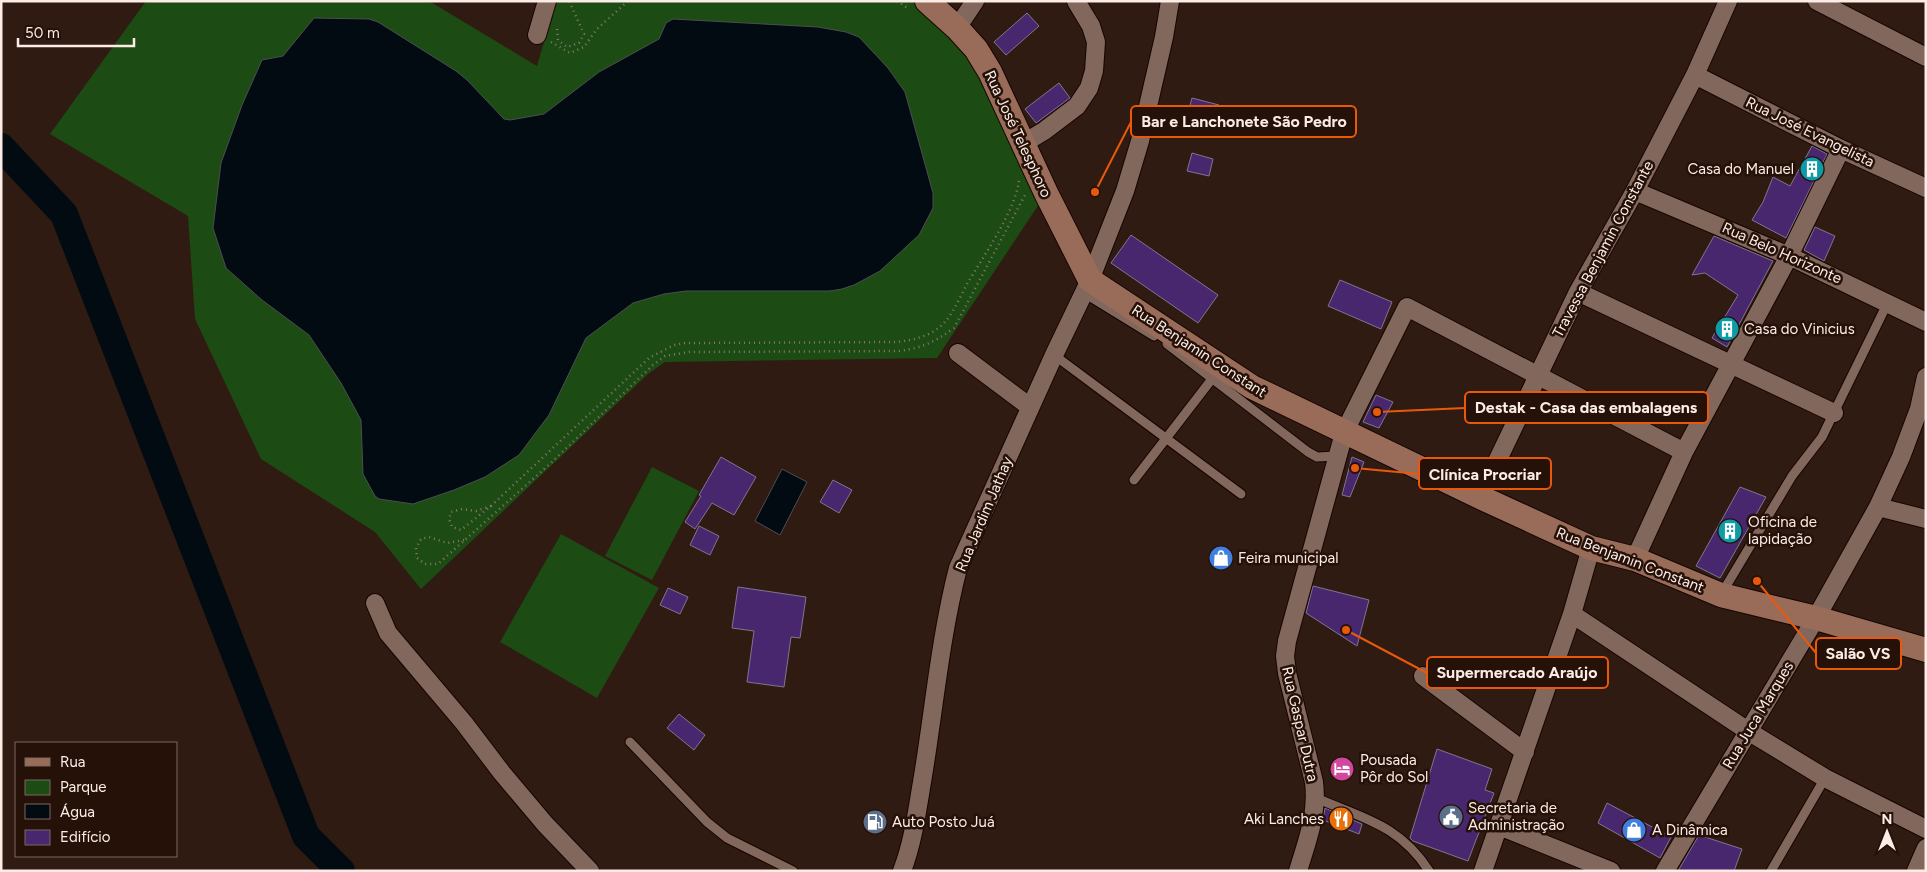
<svg xmlns="http://www.w3.org/2000/svg" width="1927" height="872" viewBox="0 0 1927 872" font-family="Figtree,sans-serif">
  <style>
    .green { fill: #1c4b13 }
    .water { fill: #020b12; stroke: #4d4e52 }
    .lines { fill: none; stroke-linecap: round; stroke-linejoin: round }
    .river { stroke: #020b12; stroke-width: 28 }
    .building { fill: #48276f; stroke: #7f768e }
    .lane-casing { stroke: #170501; stroke-width: 11 }
    .street-casing { stroke: #170501; stroke-width: 20 }
    .secondary-casing { stroke: #170501; stroke-width: 26 }
    .path { stroke: #8a7870; stroke-width: 2.5; stroke-dasharray: 1 4; stroke-linecap: butt }
    .lane { stroke: #81675c; stroke-width: 9 }
    .street { stroke: #81675c; stroke-width: 18 }
    .secondary { stroke: #996c5a; stroke-width: 24 }
    .labels { text-anchor: middle; stroke-width: 5; stroke-linejoin: round; paint-order: stroke }
    .street-label { font-size: 15px; fill: #fbece6; stroke: #261109 }
    .poi-label { font-size: 15px; fill: #fbece6; stroke: #261109; text-anchor: start }
    .leader { fill: none; stroke: #e8590c; stroke-width: 2 }
    .callout-dot { fill: #e8590c; stroke: #261109; stroke-width: 2 }
    .callout { fill: #261109; stroke: #e8590c; stroke-width: 2 }
    .callout-label { font-size: 16px; text-anchor: middle; font-weight: bold; fill: #fbece6 }
  </style>
  <rect width="100%" height="100%" fill="#301b12"/>
  <path class="green" d="M146,1H429L537,66L556,1H919L985,70L1043,198L937,358L665,362L648,374L421,589L375,532L261,459L195,319L188,216L50,134Z
    M652,467L699,491L652,580L605,556Z
    M561,534L659,588L597,698L500,642Z"/>
  <path class="water" d="M314,18L369,19L378,22L456,71L467,80L504,119L510,120L544,114L599,72L659,39L666,23L673,19L818,27L846,32L859,37L888,68L905,92L933,193V208L919,235L880,271L854,285L842,289L830,291H686L664,294L633,303L586,338L549,415L519,455L485,477L454,490L413,504L379,499L375,496L363,474L361,420L341,383L309,335L262,300L226,268L213,228L221,163L242,105L262,60L283,56Z
    M782,469L807,482L780,535L755,521Z"/>
  <g class="lines">
    <path class="river" d="M1,147L64,214L306,836L341,871"/>
  </g>
  <path class="building" d="M1027,13L1039,26L1006,55L994,42Z
    M1059,83L1070,98L1036,123L1025,109Z
    M1192,98L1219,105L1213,128L1206,126L1203,136L1183,131Z
    M1812,146L1827,154L1786,238L1752,220L1763,202L1773,177L1790,186Z
    M1192,153L1213,159L1209,176L1187,171Z
    M1815,227L1835,236L1824,261L1804,250Z
    M1131,235L1218,295L1198,323L1111,263Z
    M1714,236L1773,261L1727,347L1712,338L1738,295L1705,273L1692,275Z
    M1340,280L1392,302L1381,329L1328,306Z
    M1376,395L1393,402L1379,428L1363,422Z
    M721,457L756,477L734,515L712,503L695,529L685,522L701,496L699,495Z
    M1352,457L1364,462L1350,497L1342,495Z
    M833,480L852,490L839,513L820,502Z
    M1740,487L1766,497L1720,578L1696,566Z
    M699,526L719,536L710,555L690,545Z
    M1313,586L1369,600L1357,646L1306,613Z
    M738,587L806,597L800,638L791,637L784,687L747,682L754,631L732,628Z
    M668,588L688,597L680,614L660,605Z
    M679,714L705,735L694,750L667,728Z
    M1437,749L1492,769L1485,790L1494,793L1468,861L1413,841L1410,838Z
    M1607,803L1671,837L1660,858L1598,823Z
    M1325,808L1362,824L1359,834L1323,820Z
    M1699,835L1742,849L1734,871H1678Z"/>
  <g class="lines">
    <defs>
      <path id="lane" d="M1084,293L1154,336
        M1167,344L1308,452L1317,457L1337,456
        M1054,355L1241,494
        M1134,480L1215,375
        M1722,593L1792,476L1822,437L1888,302
        M630,742L707,822L727,838L793,871
        M1316,798C1362,818 1400,825 1429,871
        M1771,871L1825,778"/>
      <path id="street" d="M1817,1L1926,57
        M957,28L975,1
        M537,35L547,1
        M1695,75L1841,149L1926,188
        M1024,143L1044,131L1077,106L1089,88L1094,71L1096,42L1091,26L1076,1
        M1635,191L1789,256L1926,322
        M1578,292L1834,413
        M958,353L1030,407
        M1480,497L1578,292L1635,191L1695,75L1728,1
        M1878,507L1926,519
        M1635,559L1684,452L1789,256L1841,149
        M375,603L388,633L464,723L502,773L545,824L590,871
        M1572,614L1748,731L1825,778L1926,829
        M1423,676L1525,752
        M1499,826L1611,871
        M902,871C913,842 917,812 922,782C934,711 940,638 958,568L1054,355L1090,280L1125,191L1140,141L1164,37L1170,1
        M1298,871C1307,841 1318,814 1314,782L1287,673L1285,656L1287,641L1344,433L1407,307L1684,452
        M1483,871L1572,614L1591,548
        M1665,871L1816,618L1878,507L1901,457L1919,409L1926,377
        M1916,871L1926,848"/>
      <path id="secondary" d="M927,1L957,28L976,49L990,72L1047,195L1090,280L1252,387L1480,497L1591,548L1635,559L1721,595L1816,618L1926,650"/>
    </defs>
    <use href="#lane" class="lane-casing"/>
    <use href="#street" class="street-casing"/>
    <use href="#secondary" class="secondary-casing"/>
    <path class="path" d="M897,1L909,9
      M557,29L558,40L567,47L579,43L584,34L569,1
      M551,42L570,53L584,47L597,29L628,1
      M491,506L476,511L462,509L451,512L449,519L452,527L461,530L491,506L649,358L674,345L685,343L897,342C914,340 931,336 943,324C953,314 960,297 967,284C984,255 1014,213 1019,181
      M464,540L447,543L429,537L421,539L416,548L417,558L425,564H438L552,462L653,365L665,356L689,352L899,351C922,348 935,342 954,328L1025,195"/>
    <use href="#lane" class="lane"/>
    <use href="#street" class="street"/>
    <use href="#secondary" class="secondary"/>
  </g>
  <defs>
    <symbol id="building-disc" viewBox="-11 -11 22 22"><circle r="9.5" fill="#0f9aa8" stroke="#261109"/><path d="M-4-6H4V6H1V3H-1V6H-4ZM-2.5-4.3h1.7v1.8h-1.7ZM.8-4.3h1.7v1.8H.8ZM-2.5-1h1.7V.8h-1.7ZM.8-1h1.7V.8H.8Z" fill="#fff"/></symbol>
    <symbol id="shop-disc" viewBox="-11 -11 22 22"><circle r="9.5" fill="#3f7fe0" stroke="#261109"/><path d="M-5-2.5h2.3a2.7 3.5 0 0 1 5.4 0H5L5.5 6h-11ZM-1.5-2.5h3a1.5 2.3 0 0 0-3 0Z" fill="#fff"/></symbol>
    <symbol id="hotel-disc" viewBox="-11 -11 22 22"><circle r="9.5" fill="#d1479c" stroke="#261109"/><path d="M-6-4.5h1.5V1H6V5H4.5V3h-9V5H-6ZM-4 0a1.8 1.8 0 1 1 3.6 0ZM.5 0V-2.5h3Q6-2.5 6 0Z" fill="#fff"/></symbol>
    <symbol id="civic-disc" viewBox="-11 -11 22 22"><circle r="9.5" fill="#5c6f8a" stroke="#261109"/><path d="M-.6-6.5H3V-4.5H.6V-3L4-1V1h2V6H-6V1h2V-1L-.6-3ZM-1.2 2.5V6h2.4V2.5Z" fill="#fff"/></symbol>
    <symbol id="restaurant-disc" viewBox="-11 -11 22 22"><circle r="9.5" fill="#e8710a" stroke="#261109"/><path d="M-5-6h1v4h1v-4h1v4h1v-4h1v5L-1.5 .5V6h-2V.5L-5-1ZM5-6V6H3V1.5H1.5Q1.5-4 5-6Z" fill="#fff"/></symbol>
    <symbol id="fuel-disc" viewBox="-11 -11 22 22"><circle r="9.5" fill="#5c6f8a" stroke="#261109"/><path d="M-5.5-6h7V0h2V4h1.3V-2.5L3-4.5l.8-.8L6-3V5H2.5V1h-1V6h-7ZM-4.2-4.7v3.2H.2V-4.7Z" fill="#fff"/></symbol>
  </defs>
  <g fill-rule="evenodd">
    <use href="#building-disc" x="1798" y="155" width="28" height="28"/>
    <use href="#building-disc" x="1713" y="315" width="28" height="28"/>
    <use href="#building-disc" x="1716" y="517" width="28" height="28"/>
    <use href="#shop-disc" x="1207" y="544" width="28" height="28"/>
    <use href="#hotel-disc" x="1328" y="755" width="28" height="28"/>
    <use href="#civic-disc" x="1437" y="803" width="28" height="28"/>
    <use href="#restaurant-disc" x="1327" y="805" width="28" height="28"/>
    <use href="#fuel-disc" x="861" y="808" width="28" height="28"/>
    <use href="#shop-disc" x="1620" y="816" width="28" height="28"/>
  </g>
  <g class="labels">
    <g class="street-label">
      <text transform="translate(1810 132) rotate(26)" y="5">Rua José Evangelista</text>
      <text transform="translate(1018 134) rotate(65)" y="5">Rua José Telesphoro</text>
      <text transform="translate(1603 249) rotate(-62)" y="5">Travessa Benjamin Constante</text>
      <text transform="translate(1782 253) rotate(24)" y="5">Rua Belo Horizonte</text>
      <text transform="translate(1199 351) rotate(33)" y="5">Rua Benjamin Constant</text>
      <text transform="translate(984 514) rotate(-67)" y="5">Rua Jardim Jathay</text>
      <text transform="translate(1630 560) rotate(21)" y="5">Rua Benjamin Constant</text>
      <text transform="translate(1758 715) rotate(-59)" y="5">Rua Juca Marques</text>
      <text transform="translate(1300 724) rotate(77)" y="5">Rua Gaspar Dutra</text>
    </g>
    <g class="poi-label">
      <text x="1794" y="174" text-anchor="end">Casa do Manuel</text>
      <text x="1744" y="334">Casa do Vinicius</text>
      <text x="1748" y="527">Oficina de<tspan x="1748" dy="17">lapidação</tspan></text>
      <text x="1238" y="563">Feira municipal</text>
      <text x="1360" y="765">Pousada<tspan x="1360" dy="17">Pôr do Sol</tspan></text>
      <text x="1468" y="813">Secretaria de<tspan x="1468" dy="17">Administração</tspan></text>
      <text x="1324" y="824" text-anchor="end">Aki Lanches</text>
      <text x="892" y="827">Auto Posto Juá</text>
      <text x="1652" y="835">A Dinâmica</text>
    </g>
  </g>
  <path class="leader" d="M1095 192L1131 122M1377 412L1465 408M1355 468L1419 474M1757 581L1816 653M1346 630L1427 673"/>
  <g class="callout-dot">
    <circle cx="1095" cy="192" r="5"/>
    <circle cx="1377" cy="412" r="5"/>
    <circle cx="1355" cy="468" r="5"/>
    <circle cx="1757" cy="581" r="5"/>
    <circle cx="1346" cy="630" r="5"/>
  </g>
  <g class="callout">
    <rect x="1131" y="106" width="225" height="31" rx="5"/>
    <rect x="1465" y="392" width="243" height="31" rx="5"/>
    <rect x="1419" y="458" width="132" height="31" rx="5"/>
    <rect x="1816" y="638" width="85" height="31" rx="5"/>
    <rect x="1427" y="657" width="181" height="31" rx="5"/>
  </g>
  <g class="callout-label">
    <text x="1244" y="127">Bar e Lanchonete São Pedro</text>
    <text x="1586" y="413">Destak - Casa das embalagens</text>
    <text x="1485" y="480">Clínica Procriar</text>
    <text x="1858" y="659">Salão VS</text>
    <text x="1517" y="678">Supermercado Araújo</text>
  </g>
  <rect width="1927" height="872" fill="none" stroke="#fbece6" stroke-width="5"/>
  <rect x="15" y="742" width="162" height="115" fill="#261109" stroke="#7b6961"/>
  <rect x="25" y="758" width="25" height="8" fill="#996c5a" stroke="#7b6961"/>
  <text x="60" y="767" font-size="15" fill="#fbece6">Rua</text>
  <rect x="25" y="780" width="25" height="15" fill="#1c4b13" stroke="#7b6961"/>
  <text x="60" y="792" font-size="15" fill="#fbece6">Parque</text>
  <rect x="25" y="804" width="25" height="15" fill="#020b12" stroke="#7b6961"/>
  <text x="60" y="817" font-size="15" fill="#fbece6">Água</text>
  <rect x="25" y="830" width="25" height="15" fill="#48276f" stroke="#7b6961"/>
  <text x="60" y="842" font-size="15" fill="#fbece6">Edifício</text>
  <g transform="translate(1887 832)" stroke="#261109" stroke-width="4" paint-order="stroke">
  <path d="M0-4L9 19L0 12L-9 19Z" fill="#fbece6"/>
  <text y="-8" font-size="14" font-weight="bold" text-anchor="middle" fill="#fbece6">N</text>
  </g>
  <path d="M18 38v8h116v-8" fill="none" stroke="#fbece6" stroke-width="2.5"/>
  <text x="25" y="38" font-size="15" fill="#fbece6" stroke="#261109" stroke-width="4" paint-order="stroke">50 m</text>
</svg>
